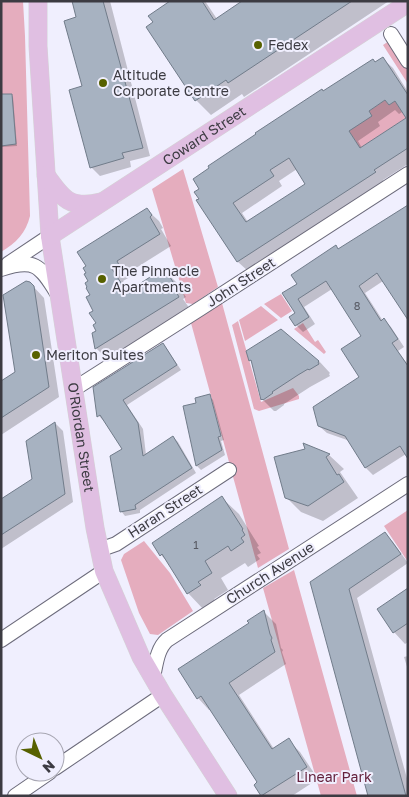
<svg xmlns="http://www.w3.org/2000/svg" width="409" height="797" viewBox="0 0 409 797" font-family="'Golos Text',sans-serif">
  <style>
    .green { fill: #e5adbe }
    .shadow { fill: #0003; fill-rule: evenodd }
    .building { fill: #a7b2c1; stroke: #717c8a; fill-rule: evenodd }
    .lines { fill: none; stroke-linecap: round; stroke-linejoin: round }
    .minor-casing { stroke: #6c6b7b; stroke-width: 16 }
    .major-casing { stroke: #d4d4d5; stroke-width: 19 }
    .minor { stroke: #fff; stroke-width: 14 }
    .major { stroke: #e0bfe2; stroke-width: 18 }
    .poi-dot { fill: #576100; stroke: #f0effe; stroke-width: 2 }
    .labels { text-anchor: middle; stroke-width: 4; stroke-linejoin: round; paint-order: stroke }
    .number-label { font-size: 11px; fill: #575962 }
    .poi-label { font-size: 14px; fill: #3c3b42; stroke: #f0effe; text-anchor: start }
    .street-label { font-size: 14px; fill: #3c3b42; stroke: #f0effe }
    .park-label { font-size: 14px; fill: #64213c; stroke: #f0effe }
  </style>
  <rect width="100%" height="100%" fill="#f0effe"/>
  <path class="green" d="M1,1H23L25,36L30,216C26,233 16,243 1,252Z
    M398,35L408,50V84L383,45Z
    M385,100L389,105L395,101L406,118L360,148L349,131L369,111Z
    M183,169L218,287L193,304L186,303L152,189Z
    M281,294L292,311L281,318L264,304Z
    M222,303L289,549L258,568L191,323Z
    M261,306L278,320L245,341L239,320Z
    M238,321L261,402L293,388L299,396V399L259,411L254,409L232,325Z
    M303,323L315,342L318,340L326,352L324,354L294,329Z
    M408,510V562L384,526Z
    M144,541L170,573L193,611L158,635L150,634L139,613L121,560L124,554Z
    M294,570L357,796H321L263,588Z"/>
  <path class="shadow" d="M74,1H110L150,156L130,161L131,167L100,176L91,167L78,18Z
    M172,1H205L217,19L245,1H389L244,97L242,94L211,115L196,100L155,22Z
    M383,59L393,68L408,92V118L404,111L399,114L395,110L378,122L380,126L358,141L362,148L408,119V164L383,180L384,182L248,271L238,262L198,201L324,92ZM297,169L307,184L248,222L242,213L282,186L279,181Z
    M11,95L13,97L17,146L1,147V96Z
    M147,210L159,221L163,228L161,229L171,246L128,273L130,277L123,281L130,292L164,270L176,282L186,297L183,299L190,309L108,360L96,348L94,334L98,331L97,324L92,295Z
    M399,211L383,281L365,293L383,321L384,320L391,327L404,347L398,351L408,365V456L406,454L373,475L366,468L350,441L327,433L319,426L361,377L363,336L332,289L304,307L315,324L303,332L296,325L298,284L336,247L339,250Z
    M31,284L44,298L59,397L1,435V382L17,372Z
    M163,344L167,349L181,370L127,405L143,429L146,455L173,437L178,442L196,473L140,510V513L125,516L121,511L123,449L104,420H103L99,416L95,388Z
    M248,352L319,361L330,373L329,374L330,376L310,387L284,404V405L276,411H274L262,399L252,363L250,360Z
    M209,396L213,400L224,440L221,441L225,455L201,470L197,466L184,407L198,404Z
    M55,423L63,431L73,502L1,549V500L33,480Z
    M305,445L329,455L344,469L340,472L358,498L323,521L301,512L286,497L306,450Z
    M222,498L239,514L259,546L257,547L261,553L257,555L260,559L248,567L245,563L221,578L228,590L214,599L216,602L204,610L188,593L168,562L161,555Z
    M385,534L393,542L408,563L357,598L408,782V796H369L311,583Z
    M408,590V642L405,644L394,632Z
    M264,612L276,624L281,648L283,650L282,652L286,664L239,695L274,749L288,740L300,752L318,779L292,796H262L255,785L259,783L211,709L209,710L198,698L251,624Z
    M408,656V670L404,657Z"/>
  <path class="building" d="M72,1H103L143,148L122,153L124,158L90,168L69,90L82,86L64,21L76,17Z
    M170,1H202L214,20L242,1H352L228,83L226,80L195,101L146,27L153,22L148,16Z
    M383,57L408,95V148L374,170L376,172L237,262L196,200L199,199L194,192L199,189L193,179L209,168L208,166L256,134L255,133L322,89L323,91L373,59L375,62ZM385,100L389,105L395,101L406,118L360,148L349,131L372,116L369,111ZM289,158L305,184L246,222L233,203L274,176L270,170Z
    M1,94H12L16,144L1,146Z
    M408,205V320L377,273L359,286L381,321L384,318L398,339L392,343L408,366V459L400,446L365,468L345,436L318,426L313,407L359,377L341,349L361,336L326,281L298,299L309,317L295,326L289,317L295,313L282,293L297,284L291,275L336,245L338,249Z
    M147,208L152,215L150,217L160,234L117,261L119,265L112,269L127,292L164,268L175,285L173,286L179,297L95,349L92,333L96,331L93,325L96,323L89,313L93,311L86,297L90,295L86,288L87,287L85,283L88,281L84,274L86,273L83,268L86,266L77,252Z
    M26,281L30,282L34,286L49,387L1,418V381L15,372L3,295Z
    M281,329L319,361L318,362L319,364L309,370L308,369L298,375L272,392L273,393L263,400L262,399L261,400L251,360L249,361L246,351Z
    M163,343L177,365L123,400L138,423L143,456L173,436L192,468L135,505L136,509L120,512L110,456L122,449L100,415L97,417L93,387Z
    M210,394L221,436L218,437L222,450L196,466L183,406L196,403L195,398Z
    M55,422L65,494L1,535V499L32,479L26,441Z
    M303,443L330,454L326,457L337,475L339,474L344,482L308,506L285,498L274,457L305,449Z
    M222,496L243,529L242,530L245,535L241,538L244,542L231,551L228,546L205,561L212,573L198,582L201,585L187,594L162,554L160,556L152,543Z
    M385,532L401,554L349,589L406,796H368L310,582Z
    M408,588V623L393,633L377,609Z
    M264,610L270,634L272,638L271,640L275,652L229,683L272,749L289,738L307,767L261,796L254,785L257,782L201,696L197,699L178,669L249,623L247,621Z"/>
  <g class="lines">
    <defs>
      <path id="minor" d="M391,34L408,61
        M8,264L50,236
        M1,269C34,258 40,265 57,293
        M74,389L201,308L408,174
        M99,550L116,544L229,470
        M1,640L104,571
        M153,677C156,664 157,649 167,640L408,484
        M55,768L163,695
        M15,796L50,772"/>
      <g id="major">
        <path id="s1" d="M38,1V46L50,236L95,528L104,571L141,657L163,695L228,796"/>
        <path d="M46,175C62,198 70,210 101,202"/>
        <path id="s2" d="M50,236L408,3"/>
      </g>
    </defs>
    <use href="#minor" class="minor-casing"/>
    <use href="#major" class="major-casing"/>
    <use href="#minor" class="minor"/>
    <use href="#major" class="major"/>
  </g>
  <g class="poi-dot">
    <circle cx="258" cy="45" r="5"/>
    <circle cx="103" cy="83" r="5"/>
    <circle cx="102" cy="279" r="5"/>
    <circle cx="36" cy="355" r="5"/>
  </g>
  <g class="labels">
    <g class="number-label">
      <text x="357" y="310">8</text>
      <text x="196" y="549">1</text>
    </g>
    <g class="poi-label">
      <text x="268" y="50">Fedex</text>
      <text x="113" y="80">Altitude<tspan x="113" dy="16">Corporate Centre</tspan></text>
      <text x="112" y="276">The Pinnacle<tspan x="112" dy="16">Apartments</tspan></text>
      <text x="46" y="360">Meriton Suites</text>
    </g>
    <g class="street-label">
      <text dy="5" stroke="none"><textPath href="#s2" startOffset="184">Coward Street</textPath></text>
      <text transform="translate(241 282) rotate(-33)" y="5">John Street</text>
      <text dy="5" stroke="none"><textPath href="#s1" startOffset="439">O'Riordan Street</textPath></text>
      <text transform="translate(165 511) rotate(-33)" y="5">Haran Street</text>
      <text transform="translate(270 573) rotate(-33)" y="5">Church Avenue</text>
    </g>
    <g class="park-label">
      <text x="334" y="782">Linear Park</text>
    </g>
  </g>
  <rect width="409" height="797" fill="none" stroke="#3c3b42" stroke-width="5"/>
  <g transform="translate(40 757) rotate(137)"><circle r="24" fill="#f0effe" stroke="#a8a7b3"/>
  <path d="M0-4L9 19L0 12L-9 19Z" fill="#576100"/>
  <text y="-8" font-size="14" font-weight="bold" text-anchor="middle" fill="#3c3b42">N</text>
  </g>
</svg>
